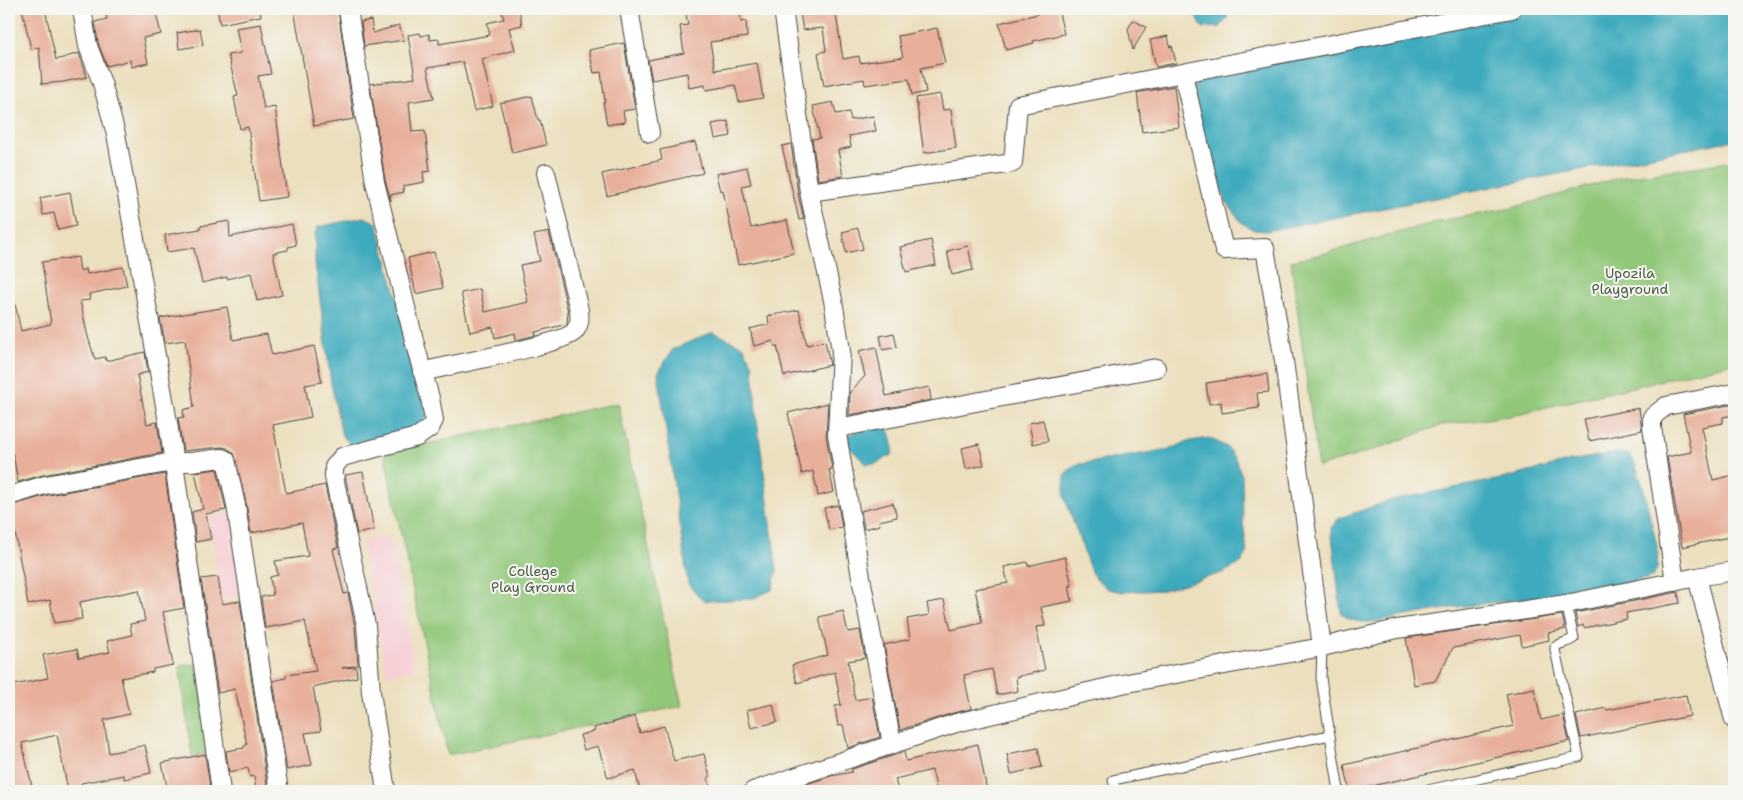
<svg xmlns="http://www.w3.org/2000/svg" width="1743" height="800" viewBox="0 0 1743 800" font-family="'Shantell Sans',sans-serif">
  <style>
    .built { fill: #f7cfd5 }
    .green { fill: #91c779; stroke: #5e7952 }
    .water { fill: #3eaabd; stroke: #346a74 }
    .building { fill: #e8af9a }
    .lines { fill: none; stroke-linecap: round; stroke-linejoin: round }
    .service-casing { stroke: #484641; stroke-width: 11 }
    .minor-casing { stroke: #484641; stroke-width: 20 }
    .service { stroke: #fff; stroke-width: 9 }
    .minor { stroke: #fff; stroke-width: 18 }
    .labels { text-anchor: middle; stroke-width: 4; stroke-linejoin: round; paint-order: stroke }
    .park-label { font-size: 14px; fill: #4a5a42; stroke: #f6f6f2 }
  </style>
  <rect width="100%" height="100%" fill="#f6f6f2"/>
  <filter id="ink" filterUnits="userSpaceOnUse"><feTurbulence type="fractalNoise" baseFrequency=".02" numOctaves="2"/><feDisplacementMap in="SourceGraphic" scale="10" xChannelSelector="R" yChannelSelector="G"/><feConvolveMatrix kernelMatrix="1 2 1 2 8 2 1 2 1" color-interpolation-filters="sRGB"/></filter>
  <filter id="wash" filterUnits="userSpaceOnUse"><feTurbulence type="fractalNoise" baseFrequency=".0096" numOctaves="4" result="noise"/><feDisplacementMap in="SourceGraphic" scale="20" xChannelSelector="R" yChannelSelector="G"/><feGaussianBlur stdDeviation="1.12" result="paint"/><feColorMatrix in="noise" values="0 0 0 0 0 0 0 0 0 0 0 0 0 0 0 0 0 1.4 0 .05"/><feComposite in="paint" operator="in"/></filter>
  <g filter="url(#wash)">
    <rect width="100%" height="100%" fill="#ecdfbd"/>
    <path class="built" d="M236,512L248,594L221,598L209,516Z
      M390,535L415,670L387,676L361,541Z"/>
    <path class="green" d="M1728,162L1734,215V363L1509,416L1442,425L1368,452L1318,467L1291,261L1326,253L1439,221L1512,208L1618,178Z
      M618,403L682,706L448,755L384,453Z
      M198,664L209,754L192,756L179,666Z"/>
    <path class="water" d="M1191,9H1230L1227,19L1220,27L1203,28Z
      M1534,9H1730L1734,31V138L1729,141L1266,231L1254,230L1242,223L1226,201L1208,158L1193,87L1195,78Z
      M364,217L377,223L428,414L423,427L360,447L351,444L342,436L331,383L315,263V233L318,227Z
      M713,332L743,346L753,365L756,412L777,570L772,590L751,599L703,601L688,584L658,373L673,349Z
      M884,421C891,433 895,441 892,455L875,464H866L846,444V436Z
      M1209,438L1227,447L1236,460L1242,476L1243,521L1247,553L1242,562L1238,565L1222,573L1164,590L1121,592L1108,589L1096,579L1091,572L1065,498L1064,488L1065,474L1075,465L1170,449L1190,441Z
      M1615,453L1630,455L1635,463L1643,487L1658,550L1657,569L1653,576L1645,579L1589,591L1457,607L1372,622C1359,622 1350,622 1341,613L1331,528L1339,518L1392,500L1506,478L1575,460Z"/>
    <g id="blocks">
      <path class="building" d="M22,9H45L56,60L79,53L87,77L63,82L42,84L39,47L31,49Z
        M105,9H155L161,34L143,38L148,63L131,67L130,60L107,66L98,43L95,22L107,19Z
        M217,9H260L261,16L220,24Z
        M294,9H338L354,119L314,126Z
        M501,9H519L522,25L509,28L515,50L482,59L493,106L474,111L463,62L427,68L434,98L409,102L412,132L425,131L430,171L423,172L424,182L403,186L404,192L390,195L391,201L385,180L370,84L415,78L408,35L420,33L421,36L429,34L430,40L439,39V44L490,35L487,23L504,19Z
        M685,9H740L741,22L746,21L747,37L710,42L715,70L757,63L763,98L739,102L735,85L706,90L705,85L689,88L687,73L652,80L648,60L684,53L680,26L688,25Z
        M835,9L843,59L859,56L860,63L903,57L898,36L937,28L945,63L921,68L926,92L912,95L909,79L865,85L864,79L824,86L818,53L826,51L823,28L803,30L800,13L818,10V12Z
        M1049,9H1058L1064,34L1033,41L1034,43L1006,50L999,23L1038,14V11Z
        M371,20L373,33L399,25L404,40L364,46L361,22Z
        M1133,20L1146,27L1133,50L1128,29Z
        M261,24L271,74L258,76L264,109L275,107L287,197L259,201L248,127L240,129L234,97L238,96L228,55L241,53L236,28Z
        M200,29L203,45L179,49L177,33Z
        M1168,36L1170,47L1172,46L1176,63L1156,67L1150,40Z
        M624,43L635,109L623,111L625,122L607,125L603,102H605L601,72L594,73L589,50Z
        M1174,86L1179,127L1142,132L1137,93Z
        M940,94L943,110L951,109L956,148L924,153L916,98Z
        M532,96L538,120H540L546,145L512,153L500,103Z
        M833,102L836,114L849,112L851,120L873,116L876,131L849,136L851,147L838,150L843,176L818,180L812,139L820,138L813,106Z
        M728,121L731,136L715,139L712,124Z
        M695,142L703,173L607,196L602,174L662,160L660,150Z
        M791,144L798,194L804,219L799,220L782,146Z
        M747,167L751,184L742,186L751,228L787,220L794,253L738,265L723,190L720,191L716,174Z
        M70,192L76,226L58,230L54,213L43,215L40,198Z
        M229,221L230,237L292,224L296,245L288,247V250L273,253L282,295L257,301L251,273L227,279V277L202,283L194,248L167,252L165,235L200,229V226Z
        M858,228L863,249L846,253L842,232Z
        M549,232L568,312L567,324L535,332L536,335L516,340L515,333L495,338L493,327L470,332L461,293L480,289L485,312L528,302L520,265L540,261L534,235Z
        M931,240L936,265L906,272L900,247Z
        M968,246L973,270L952,275L947,251Z
        M434,252L443,288L416,294L408,258Z
        M78,257L80,271L86,269L87,274L123,267L127,286L89,294L90,300L80,301L88,337L95,359L105,357L106,361L145,352L148,372L137,375L147,424L157,422L162,453L43,475L18,482L13,454L9,455V304H15L21,331L51,324L42,262Z
        M227,307L233,340L267,334L272,355L314,346L322,382L305,385L311,417L273,425L286,493L325,485L338,548L333,549L344,594L348,593L355,627L358,665L342,668L356,667L357,677L313,687L321,731L305,733L312,765L287,770L273,681L286,678V675L316,671L305,621L265,628L261,597L273,595L270,577L278,575L275,561L308,556L302,523L251,533L246,503L234,453L227,448L221,447L183,451L178,418L184,417L183,410L194,407L185,340L165,343L160,318Z
        M799,310L807,345L825,341L830,365L784,376L777,346L775,347L773,341L754,346L750,329L769,324L768,316Z
        M894,333L897,347L883,350L880,336Z
        M876,347L886,396L929,387L931,400L849,415L850,392L865,376L859,351Z
        M1267,374L1269,392L1257,393L1259,408L1222,413L1221,402L1209,404L1206,383Z
        M828,403L826,436L832,469L829,470L834,492L818,496L813,471L802,474L788,413Z
        M1734,404V415L1723,417V423L1702,427L1713,480L1734,475V536L1682,547L1667,457L1691,452L1683,414Z
        M1639,408L1642,430L1589,441L1584,419Z
        M1043,420L1048,441L1033,444L1029,423Z
        M979,444L984,465L966,469L962,448Z
        M217,469L226,510L206,514L211,539L196,542L192,512L203,509L195,472Z
        M363,472L374,530L357,534L345,475Z
        M165,474L184,608L163,612L173,665L153,669V672L121,678L129,714L104,720L109,753L145,745L151,773L124,779V775L81,783L83,791H68L57,735L22,743L33,791H11L9,779V686L48,678L43,655L77,649L79,658L110,652L107,641L132,635L130,624L145,621L139,590L80,602L82,619L54,623L50,600L28,605L14,527L9,528V506L48,495Z
        M893,503L897,517L879,521L880,525L864,529L861,511Z
        M838,505L842,527L829,530L824,508Z
        M1065,557L1072,586H1069L1072,601L1041,607L1045,626L1036,627L1045,670L1016,677L1018,691L997,695L992,669L964,675L971,709L953,713L900,730L884,645L910,639L907,619L929,615L927,603L944,600L951,630L982,623L975,589L1008,583L1004,567L1027,562L1028,566Z
        M218,577L222,604L240,601L268,791H256L254,776L250,777L248,768L229,772L226,751L244,748V746L247,745L235,689L218,693L201,579Z
        M1678,592L1680,603L1626,613L1627,619L1584,628L1583,625L1578,627L1575,613Z
        M843,611L848,632L860,630L865,658L848,661L855,700L872,697L880,737L848,748L843,725L838,726L835,706L841,705L835,672L797,683L792,665L828,655L819,617Z
        M1562,615L1565,629L1548,633L1549,640L1522,646L1520,635L1453,648L1435,681L1414,685L1406,638Z
        M1534,688L1541,720L1563,715L1569,741L1350,791L1344,765L1513,726L1506,694Z
        M1686,695L1690,716L1581,738L1576,715L1606,708L1607,710Z
        M773,704L777,722L751,728L747,710Z
        M635,716L640,733L664,726L674,761L704,754L710,777H708L711,791H640L635,770L608,778L598,746L584,750L580,735L595,731L594,728Z
        M978,744L987,791H937L932,770L895,779L898,791H791V789L831,776L852,772V769L904,752L906,761Z
        M1038,748L1042,767L1011,774L1007,754Z
        M205,754L210,786L181,791H168L162,763Z"/>
    </g>
  </g>
  <g filter="url(#ink)">
    <use href="#blocks" fill-opacity="0" stroke="#484641" stroke-width="1"/>
    <g class="lines">
      <defs>
        <path id="service" d="M1322,647L1321,678L1330,735
          M1116,791L1113,780L1330,735L1339,791
          M1423,791L1579,757L1555,650V647C1561,642 1568,643 1574,638L1566,604"/>
        <path id="minor" d="M82,9L88,46L102,83L116,134L168,422L221,791
          M348,9L375,182L416,348L430,398L434,420L430,428L417,437L342,457L334,467V477L366,625L371,692L386,791
          M629,9L650,133
          M783,9L809,192L833,300L841,351L837,434L862,583L892,744
          M1183,74L1224,250L1265,248L1284,361L1322,647
          M809,192L1013,163L1018,105L1512,9
          M422,372C448,365 561,345 574,332C580,325 580,319 579,310L546,173
          M838,428L1156,368
          M9,496L45,485L173,462H191L222,458L226,460L236,505L279,791
          M1697,577L1734,571
          M1675,582L1652,427V417L1666,406L1734,393
          M753,791L956,723L1122,684L1322,647L1397,629L1566,604L1697,577L1734,720"/>
      </defs>
      <use href="#service" class="service-casing"/>
      <use href="#minor" class="minor-casing"/>
      <use href="#service" class="service"/>
      <use href="#minor" class="minor"/>
    </g>
  </g>
  <g class="labels">
    <g class="park-label">
      <text x="1630" y="278">Upozila<tspan x="1630" dy="16">Playground</tspan></text>
      <text x="533" y="576">College<tspan x="533" dy="16">Play Ground</tspan></text>
    </g>
  </g>
  <rect width="1743" height="800" fill="none" stroke="#f6f6f2" stroke-width="30"/>
</svg>
